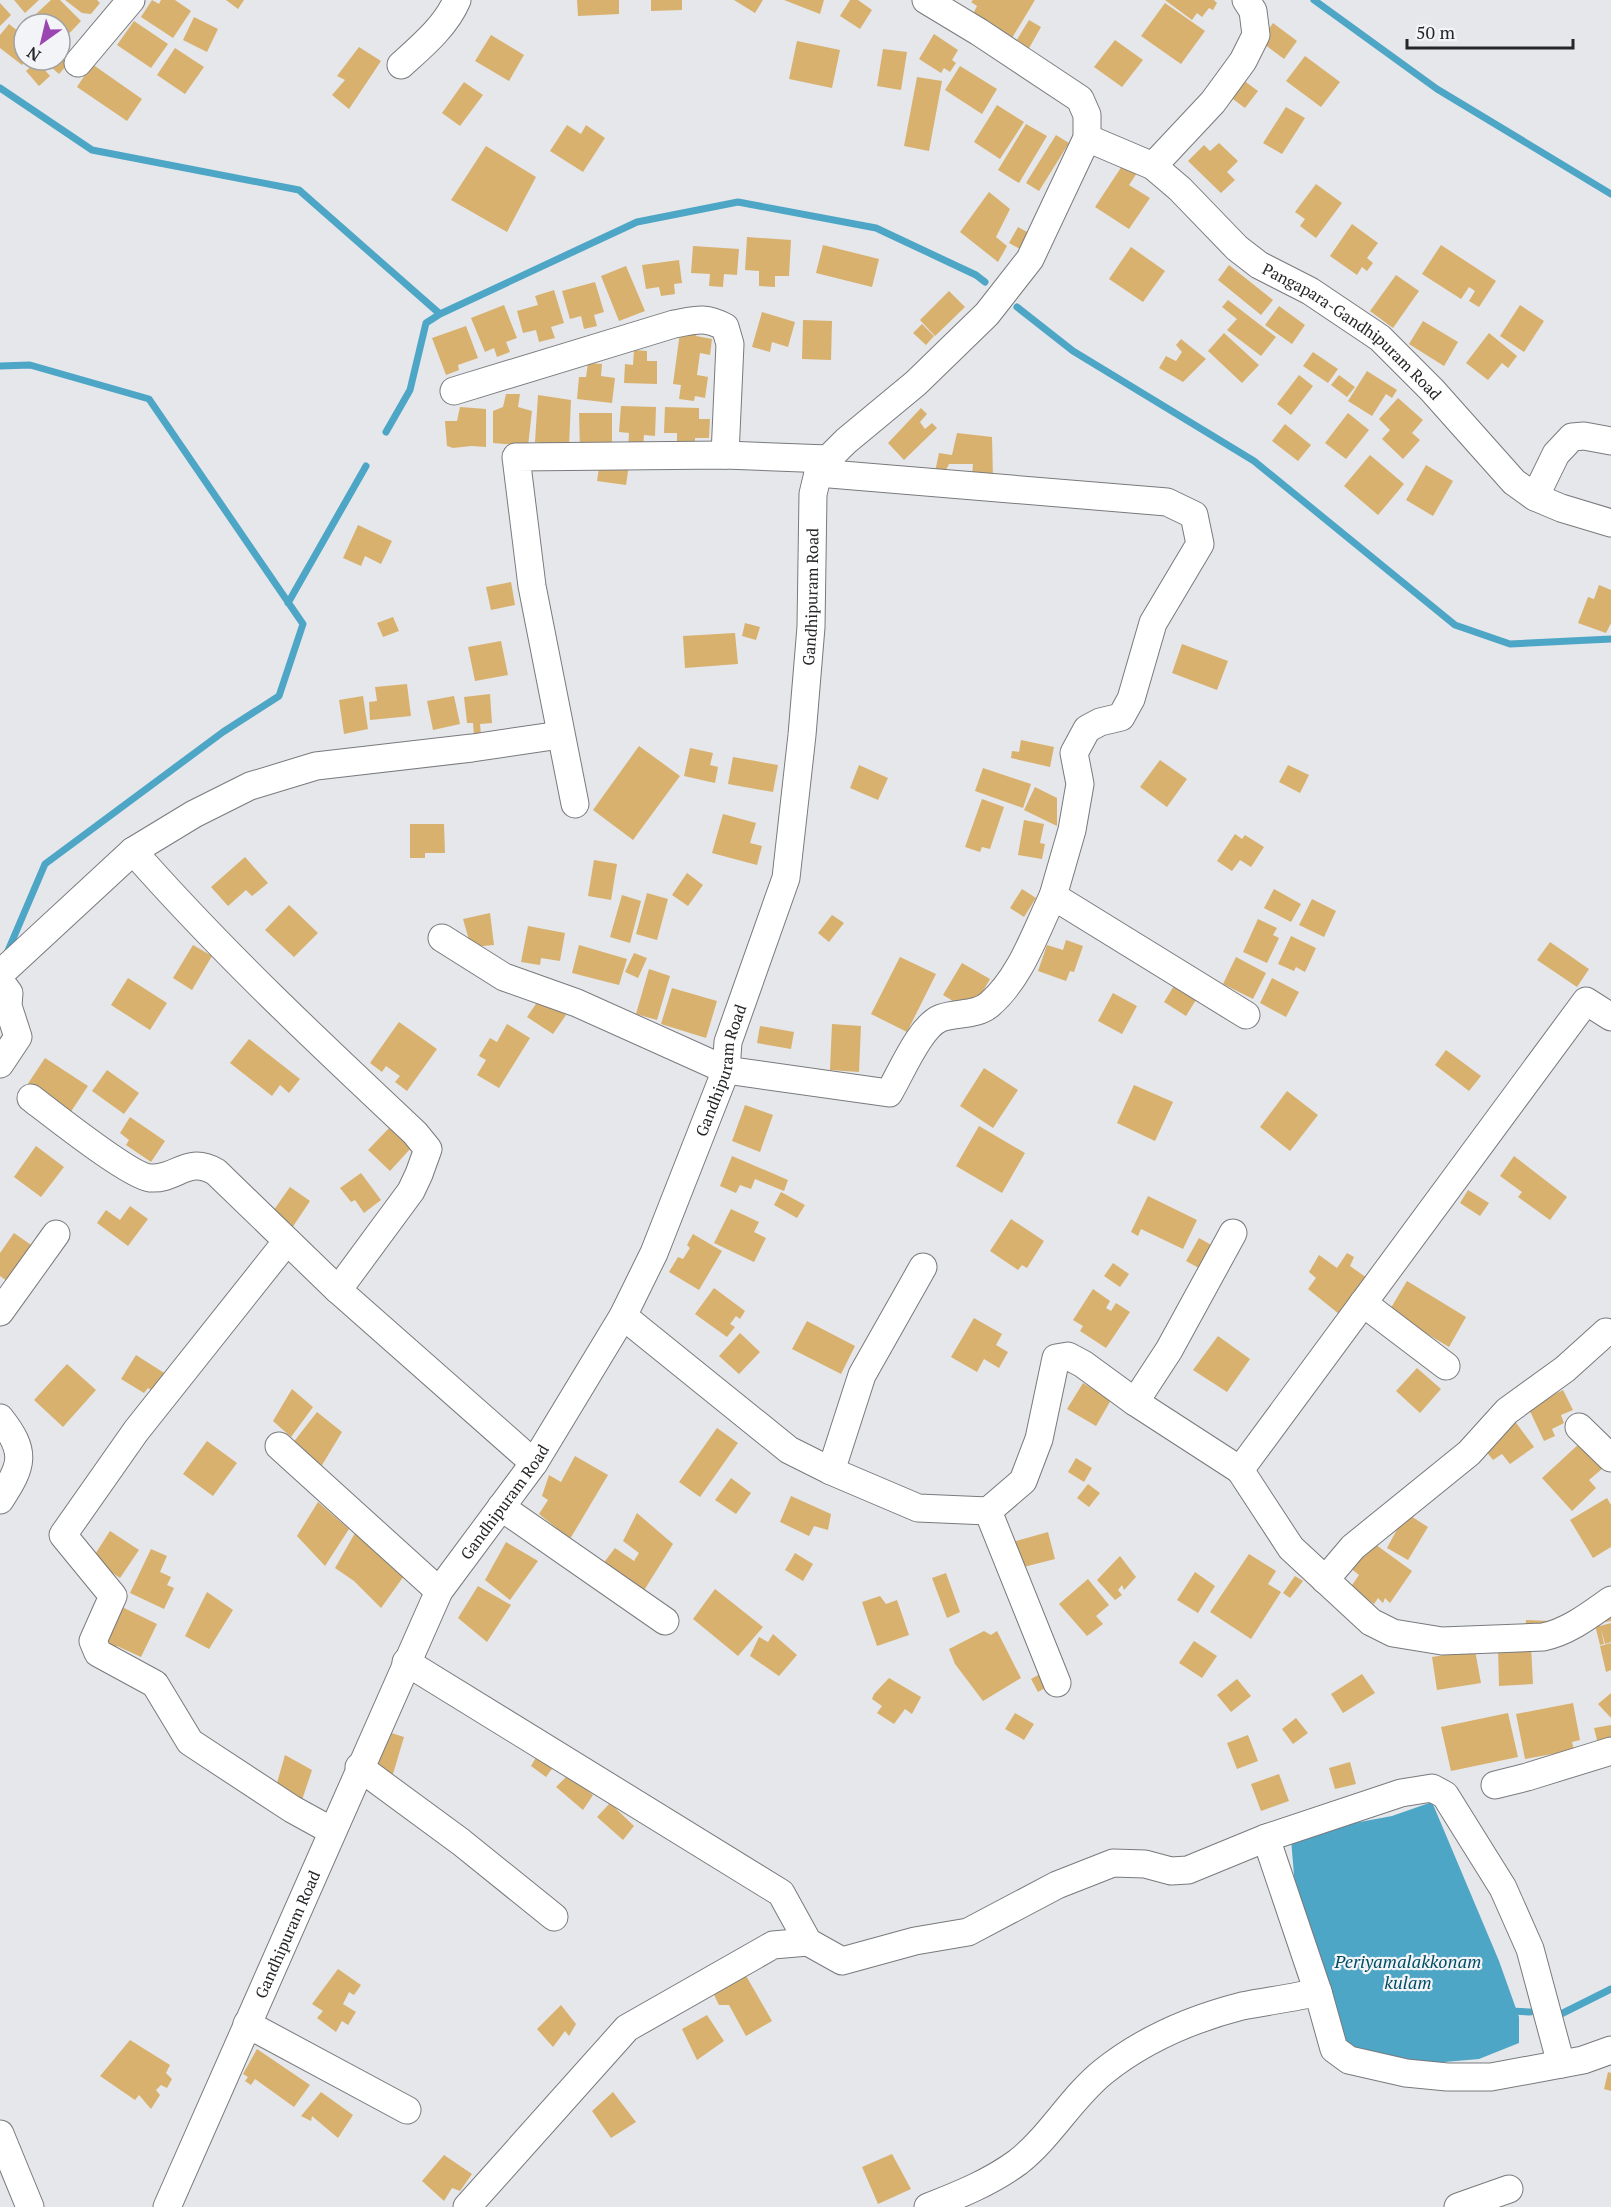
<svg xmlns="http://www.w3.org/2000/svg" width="1611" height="2207" viewBox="0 0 1611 2207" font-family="'PT Serif',serif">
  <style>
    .water { fill: #4ea6c6 }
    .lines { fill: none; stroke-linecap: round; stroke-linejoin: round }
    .stream { stroke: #4ea6c6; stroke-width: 7 }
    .building { fill: #d8b16e }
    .minor-casing { stroke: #787a7d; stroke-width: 29 }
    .minor { stroke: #fff; stroke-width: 27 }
    .labels { text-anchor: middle; stroke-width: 4.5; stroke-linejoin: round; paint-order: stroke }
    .street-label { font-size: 16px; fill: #252627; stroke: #f2f4f7 }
    .water-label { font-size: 18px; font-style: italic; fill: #004d64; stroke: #f2f4f7 }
  </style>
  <rect width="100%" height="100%" fill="#e5e7ea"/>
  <path class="water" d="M1432,1802L1499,1961L1519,2017V2043L1479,2059L1433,2063H1388L1340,2049L1295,1887L1291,1839L1333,1827L1392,1816Z"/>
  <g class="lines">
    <path class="stream" d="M1314,0L1437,89L1611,194
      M0,88L92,150L299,190L440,314
      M1017,307L1073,351L1254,461L1455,625L1510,644L1611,639
      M0,366L30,365L149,399L303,624L279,696L223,732L45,864L7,953
      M386,432L410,390L426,323L440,314L637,222L738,202L876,228L976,275L985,282
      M288,603L366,466
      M1510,2011L1530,2012
      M1561,2014L1611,1989"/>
  </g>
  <path class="building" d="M14,0H39L25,13Z
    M51,0H60L81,21L62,41L60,24H45L36,14Z
    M65,0H97L100,3L91,14L82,13Z
    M152,0L159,4L161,0H175L191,11L173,38L141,17Z
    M226,0H244L238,9Z
    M577,0H619V14L578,16Z
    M651,0H682V10L651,11Z
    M734,0H763L755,13Z
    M784,0H824L820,14Z
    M850,0H858L872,10L860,29L840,16Z
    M973,0H1035L1012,38L973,14L977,6L971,2Z
    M1165,0H1214L1217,3L1213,10L1209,8L1202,17L1197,13L1192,20Z
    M0,3L11,15L0,26Z
    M1165,3L1205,31L1181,64L1141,36Z
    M194,17L218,29L207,52L183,40Z
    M1029,20L1041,27L1028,50L1015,43Z
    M134,21L168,44L151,68L117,45Z
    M1273,23L1297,41L1284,59L1260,41Z
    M9,24L24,36V60H26L22,65L0,48V35Z
    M934,34L958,50L952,60L956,63L950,72L944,68L941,73L919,59Z
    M491,35L524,55L509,81L475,61Z
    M1115,40L1143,60L1122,87L1094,67Z
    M797,41L840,50L832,88L789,79Z
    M60,44L74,57L59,74L43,60H60Z
    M359,47L381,61L349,109L332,95L345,80L337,76Z
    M175,48L204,67L185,94L157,75Z
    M883,49L907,52L901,90L877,86Z
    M1305,56L1340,82L1321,107L1286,81Z
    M37,61L50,76L39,86L26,71Z
    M92,64L142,99L127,121L77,87Z
    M960,66L997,89L982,114L945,90Z
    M917,77L942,81L929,151L904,146Z
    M1239,77L1258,91L1245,108L1226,94Z
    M464,82L483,95L460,126L442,113Z
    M997,105L1024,122L1000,159L974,142Z
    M1286,107L1305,118L1282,154L1263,143Z
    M1026,124L1047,136L1019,183L998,170Z
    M567,125L581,134L586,125L605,138L583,172L550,151Z
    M1056,135L1069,143L1039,191L1026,183Z
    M1219,143L1238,161L1227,172L1235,180L1221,193L1188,161L1204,145L1210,151Z
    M486,146L536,177L507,232L451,200Z
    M1124,163L1137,173L1129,185L1150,198L1129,229L1095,207Z
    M1316,184L1342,203L1316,238L1300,226L1305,219L1295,212Z
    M989,192L1010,209L996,237L1007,246L998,262L960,232Z
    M1352,224L1378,243L1367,258L1373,263L1367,271L1362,267L1357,275L1330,256Z
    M1018,227L1029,233L1020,249L1009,243Z
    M747,237L791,240L789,276H775V287L759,286V271L745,270Z
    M823,245L879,259L872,287L816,273Z
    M1441,245L1496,281L1479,307L1469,301L1475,291L1469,287L1461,299L1422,274Z
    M693,246L739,249L737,275L724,274L723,287L709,286L710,274L691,273Z
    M1131,247L1165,271L1143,302L1109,279Z
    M679,260L682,283L674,284L675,294L661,296L659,287L646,289L642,265Z
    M1229,265L1273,300L1261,315L1218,280Z
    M626,266L645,311L619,321L601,276Z
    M1396,275L1419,291L1393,328L1370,311Z
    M595,282L604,312L594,315L597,326L584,329L581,316L570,319L562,291Z
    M554,290L564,323L551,327L555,338L539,342L536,330L523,333L517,311L538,305L535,296Z
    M949,291L965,307L935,336L920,320Z
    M1228,300L1276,337L1261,356L1227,330L1237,319L1222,307Z
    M504,305L517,338L506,342L510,352L497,357L494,348L485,352L471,318Z
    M1520,305L1544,321L1524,352L1500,336Z
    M1279,306L1305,325L1292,344L1265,325Z
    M762,312L795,322L788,347L772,342L770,352L752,347Z
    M803,320L832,321L831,360L802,359Z
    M1423,321L1458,342L1444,366L1409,344Z
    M922,324L934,336L926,345L913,333Z
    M681,325L697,327L696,336L712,339L710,355L700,353L697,375L708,377L705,398L695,396L694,401L679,399L681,385L673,384Z
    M466,326L478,358L458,365L459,370L446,375L432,338Z
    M1224,333L1259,365L1242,383L1208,351Z
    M1489,333L1517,356L1508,368L1502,363L1488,380L1466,363Z
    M1181,339L1206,359L1183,382L1159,368L1166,356L1176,361L1182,352L1176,345Z
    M634,350L647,351V361H657V384L624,383L625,364L633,365Z
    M1313,352L1338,369L1328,383L1303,366Z
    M588,363L602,364L601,376L615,378L612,403L577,399L579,377H586Z
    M1367,371L1397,390L1392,398L1386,394L1372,416L1348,401Z
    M1299,375L1313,386L1291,415L1277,404Z
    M1339,375L1355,387L1347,397L1331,385Z
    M506,394H520L518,407L532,411L528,446L493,443V411L503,407Z
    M538,395L571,400L569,447L535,442Z
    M1398,398L1423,420L1412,433L1420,440L1403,459L1382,439L1390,430L1379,419Z
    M621,406L656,407L655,436L644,435L643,449L628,448L629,433L619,432Z
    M460,407L486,409V447L471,446L453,448L447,446L445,421H457Z
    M665,407L699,408V419H710L709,438H695V449L677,448V433H664Z
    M921,408L927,414L920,422L925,429L932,423L937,428L904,460L888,443Z
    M579,413H612V450H580Z
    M1348,413L1369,430L1346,459L1325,443Z
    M1285,424L1311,445L1298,461L1272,441Z
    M957,433L992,437L993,478L972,475L973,464H949L944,474L935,472L939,453L952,455Z
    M1370,455L1404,484L1378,515L1344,486Z
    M600,461L629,465L626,485L597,481Z
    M1426,465L1453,481L1433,516L1406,500Z
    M358,525L392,541L381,564L365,556L361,566L343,558Z
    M511,582L515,605L491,610L486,587Z
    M1599,585L1611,590V623L1606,633L1578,623L1588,597L1594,599Z
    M393,617L399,631L383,637L377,623Z
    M745,623L760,627L756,640L742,636Z
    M735,633L738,664L685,668L683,636Z
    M501,641L508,675L475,681L468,647Z
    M1182,644L1228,661L1217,690L1172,673Z
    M407,684L411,716L370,720L369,702L377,701L375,687Z
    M490,694L492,723L480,724L481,735L474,736L473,723H467L464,697Z
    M363,696L368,729L344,734L339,700Z
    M454,696L460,724L433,730L427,701Z
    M1021,740L1054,747L1050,767L1011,758L1012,751L1019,752Z
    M639,746L680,776L633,840L593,810Z
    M690,748L713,753L710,765L718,767L715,783L684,776Z
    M733,757L778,765L773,792L728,784Z
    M1160,760L1187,779L1167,807L1140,787Z
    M859,765L888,778L878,800L850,788Z
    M1288,765L1309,775L1300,793L1279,782Z
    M983,768L1031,784L1023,808L975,791Z
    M1035,787L1057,798V826L1024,810Z
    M982,799L1004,807L990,849L982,847L980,852L965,847Z
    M723,814L756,823L750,843L762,846L757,865L712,853Z
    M1024,820L1044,824L1040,843L1045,844L1042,859L1018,855Z
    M410,824H444L445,853H425V858H410Z
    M1235,834L1242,839L1245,835L1264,847L1251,867L1240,860L1232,871L1217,861Z
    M245,857L268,883L252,896L246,890L228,906L211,887Z
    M594,860L617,864L611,900L588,896Z
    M687,873L703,885L688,906L672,895Z
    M1022,889L1036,898L1024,917L1010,908Z
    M1274,889L1301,904L1291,922L1264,908Z
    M647,893L668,899L657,940L636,934Z
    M622,895L641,901L630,943L610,937Z
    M1312,899L1336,911L1324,937L1299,925Z
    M289,905L318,933L294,957L265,930Z
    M490,913L494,945L471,947L463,919Z
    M832,915L844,923L829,942L818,933Z
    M1258,919L1277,928L1273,935L1279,938L1267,963L1243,952Z
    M528,926L565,933L560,961L541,958L540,965L521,962Z
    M1291,936L1316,948L1305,972L1296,967L1294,971L1278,964Z
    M1066,940L1083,946L1074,972L1070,971L1066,981L1038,971L1047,945L1063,950Z
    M1550,942L1589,969L1577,987L1537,960Z
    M193,945L212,956L192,990L173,978Z
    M579,945L627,959L619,985L572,973Z
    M634,953L647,958L638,978L625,972Z
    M900,957L936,974L907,1032L871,1014Z
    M1236,957L1266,973L1253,999L1223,984Z
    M962,963L990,979L971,1012L943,995Z
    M649,969L670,976L657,1020L636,1014Z
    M128,978L167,1003L150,1030L111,1005Z
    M1272,978L1299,992L1286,1017L1260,1003Z
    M1177,981L1199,995L1186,1016L1164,1002Z
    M672,988L717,1001L706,1038L661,1024Z
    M1113,993L1137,1006L1122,1034L1098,1021Z
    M540,998L566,1015L553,1034L527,1017Z
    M399,1022L437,1049L407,1091L395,1082L400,1076L386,1066L382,1072L370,1063Z
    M507,1024L530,1038L499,1088L477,1075L486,1060L479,1056L490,1038L497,1042Z
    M832,1024L861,1026L859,1072L830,1070Z
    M760,1026L794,1032L791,1049L757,1043Z
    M249,1039L300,1079L289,1093L280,1085L272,1096L230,1063Z
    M1446,1050L1481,1076L1469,1091L1435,1065Z
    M45,1058L88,1086L70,1113L27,1085Z
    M984,1068L1018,1090L993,1128L960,1106Z
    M107,1070L139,1093L124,1114L92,1091Z
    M1134,1085L1173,1102L1155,1141L1117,1123Z
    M1287,1091L1318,1115L1290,1151L1260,1127Z
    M745,1105L773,1115L760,1152L732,1141Z
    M130,1117L165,1141L151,1162L126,1145L129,1140L120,1133Z
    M979,1126L1025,1153L1002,1193L956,1166Z
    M390,1127L411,1148L390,1171L368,1150Z
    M36,1146L64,1167L41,1197L14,1177Z
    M732,1156L788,1180L784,1191L755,1179L751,1189L740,1185L736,1193L720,1186Z
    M1514,1156L1567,1197L1550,1220L1518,1197L1522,1192L1500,1176Z
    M361,1173L381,1200L364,1213L355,1200L351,1202L340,1188Z
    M290,1187L310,1201L292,1228L271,1214Z
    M1468,1190L1489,1203L1480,1216L1460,1203Z
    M781,1192L805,1205L797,1218L774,1205Z
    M1148,1196L1197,1220L1183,1249L1141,1229L1138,1236L1131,1232Z
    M130,1206L148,1219L128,1246L97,1223L106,1210L120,1220Z
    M731,1209L759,1222L754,1232L766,1238L754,1262L714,1243Z
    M1011,1219L1044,1241L1027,1268L1022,1265L1018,1270L990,1251Z
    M14,1233L37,1249L11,1284L0,1276V1253Z
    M693,1234L722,1251L699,1290L669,1272L678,1257L683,1259L690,1248L687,1245Z
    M1199,1238L1220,1250L1208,1273L1186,1261Z
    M1347,1253L1354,1257L1350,1266L1367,1278L1344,1318L1308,1289L1316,1278L1309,1272L1319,1255L1337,1268Z
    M1113,1263L1129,1274L1120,1287L1104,1276Z
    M1407,1281L1466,1317L1449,1347L1389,1311Z
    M714,1288L745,1311L740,1319L736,1316L730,1324L735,1327L727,1337L695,1314Z
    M1093,1289L1110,1301L1106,1308L1111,1311L1116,1303L1130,1312L1106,1348L1080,1331L1083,1326L1073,1320Z
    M974,1318L1002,1334L996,1345L1008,1352L999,1368L984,1359L977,1372L951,1357Z
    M807,1321L855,1346L841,1374L792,1349Z
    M740,1333L760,1352L739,1374L719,1356Z
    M1218,1336L1250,1359L1227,1392L1193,1370Z
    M136,1355L172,1378L161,1396L148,1388L144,1393L121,1379Z
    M67,1364L96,1390L63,1427L34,1400Z
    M1417,1368L1441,1389L1420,1413L1396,1391Z
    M1083,1383L1111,1400L1096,1426L1067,1409Z
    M292,1389L313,1407L291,1437L273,1421Z
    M1563,1390L1573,1410L1561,1415L1564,1423L1552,1429L1555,1436L1544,1441L1528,1407Z
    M317,1412L342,1432L319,1470L292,1444Z
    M1514,1420L1534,1447L1510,1464L1502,1454L1493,1460L1485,1450Z
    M717,1428L738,1443L700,1497L679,1482Z
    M207,1441L237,1463L213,1496L183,1474Z
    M1580,1443L1603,1468L1589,1480L1596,1488L1572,1511L1542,1478Z
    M575,1456L608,1475L570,1539L539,1514L548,1500L542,1496L549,1475L561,1482Z
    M1076,1458L1092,1468L1084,1482L1068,1472Z
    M731,1478L751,1493L736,1514L715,1500Z
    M1088,1484L1100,1493L1089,1507L1077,1498Z
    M791,1496L831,1514L828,1530L814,1526L809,1536L780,1522Z
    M1607,1498L1611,1505V1547L1593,1558L1570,1520Z
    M318,1502L349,1529L325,1566L297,1536Z
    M637,1513L673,1544L643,1592L602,1565L615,1548L634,1561L639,1553L623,1541Z
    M1406,1513L1428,1527L1408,1560L1387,1548Z
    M110,1531L139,1550L120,1578L92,1559Z
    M1048,1532L1055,1559L1016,1569L1009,1543Z
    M355,1533L404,1576L381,1608L354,1581L335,1568Z
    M1368,1539L1412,1571L1390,1603L1385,1598L1383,1603L1378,1598L1374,1604L1350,1588L1359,1575L1349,1567Z
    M506,1542L538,1561L510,1600L485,1580Z
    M151,1549L167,1556L160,1572L171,1577L167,1585L174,1588L164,1609L130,1593Z
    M795,1553L813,1564L803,1581L785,1570Z
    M1249,1554L1276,1571L1268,1584L1281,1592L1251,1639L1210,1612Z
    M1120,1556L1136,1577L1124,1590L1122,1585L1118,1590L1122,1595L1115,1600L1097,1580Z
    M1195,1572L1215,1586L1198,1613L1177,1600Z
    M946,1573L960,1612L947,1618L932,1578Z
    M1295,1576L1303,1581L1290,1598L1283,1593Z
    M1088,1579L1109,1605L1096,1616L1103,1624L1087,1636L1059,1604Z
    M478,1586L511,1605L487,1642L458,1618Z
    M715,1589L763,1627L738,1656L693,1619Z
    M207,1592L233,1610L209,1649L185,1636Z
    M880,1596L886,1604L897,1600L909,1635L877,1646L862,1602Z
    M122,1607L157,1624L141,1657L117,1646L113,1653L102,1648Z
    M1611,1613V1621L1599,1623L1600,1626L1611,1623V1642L1605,1644L1601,1629L1604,1644L1600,1645L1593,1617Z
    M1526,1620L1550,1621L1525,1633Z
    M984,1631L991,1635L997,1631L1021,1678L983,1701L955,1664L949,1649Z
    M773,1634L797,1655L779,1676L750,1656L759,1637L768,1642Z
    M1194,1641L1217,1656L1202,1678L1179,1663Z
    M1611,1643V1670L1606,1672L1600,1646Z
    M1531,1646L1533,1684L1499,1686L1498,1647Z
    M1475,1650L1481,1683L1437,1690L1432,1657Z
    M1049,1669L1056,1682L1038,1692L1031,1679Z
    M1362,1674L1375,1693L1343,1713L1331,1694Z
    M889,1678L921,1697L912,1714L905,1709L894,1724L877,1713L882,1706L872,1699L874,1694Z
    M1237,1679L1251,1696L1231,1712L1217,1695Z
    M1611,1693V1718L1598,1704Z
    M1573,1703L1580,1740L1572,1742L1574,1750L1525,1759L1516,1714Z
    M1015,1713L1034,1724L1024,1740L1005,1729Z
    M1508,1713L1518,1757L1451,1771L1441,1727Z
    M1296,1718L1308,1733L1293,1744L1282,1729Z
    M1611,1725V1741L1598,1744L1594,1728Z
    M385,1731L404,1737L393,1774L375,1765Z
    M1248,1735L1258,1761L1237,1769L1227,1743Z
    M538,1754L554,1766L546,1777L531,1766Z
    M285,1755L312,1770L300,1806L275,1790Z
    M1350,1762L1356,1784L1335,1789L1329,1768Z
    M1279,1774L1289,1801L1261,1811L1251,1784Z
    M568,1775L593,1795L583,1810L556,1787Z
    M610,1803L634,1826L623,1840L597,1817Z
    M741,1967L772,2021L746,2036L729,2005H719L711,1989Z
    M338,1969L361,1985L354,1995L349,1992L343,2004L356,2012L348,2025L342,2021L336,2032L317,2018L323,2011L312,2004Z
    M561,2005L576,2024L569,2036L565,2031L553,2047L537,2029Z
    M707,2015L724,2041L697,2060L682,2029Z
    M130,2040L170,2065L166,2073L172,2079L167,2088L161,2085L156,2090L160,2095L151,2109L139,2095L135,2100L100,2076Z
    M257,2049L310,2085L294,2107L255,2079L251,2085L245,2081L248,2077L243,2074Z
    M1608,2072L1611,2073V2091L1604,2089Z
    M321,2092L353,2115L338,2138L312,2116L311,2121L301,2116Z
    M613,2092L636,2122L611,2138L592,2111Z
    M892,2154L911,2189L878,2204L862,2167Z
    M444,2155L472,2174L460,2191L452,2188L444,2201L422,2181Z"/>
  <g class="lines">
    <defs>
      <g id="minor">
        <path d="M78,63L131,0"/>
        <path d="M401,65C422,46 446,26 457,0"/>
        <path id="s1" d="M1087,138L1153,166L1180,189L1237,248L1259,265L1310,291L1380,338L1432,390L1514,482L1535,497L1561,508L1611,523"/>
        <path d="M1153,166L1213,102L1243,61L1256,35L1253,11L1246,0"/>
        <path d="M454,391L674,324C696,320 704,316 725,327L730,344L725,455"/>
        <path d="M818,473L1167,502L1194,515L1200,544L1153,623L1131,699L1121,717L1100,722L1087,729L1074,753L1080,784L1072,830L1053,896L1246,1015"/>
        <path d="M1535,497L1556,454L1572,437L1584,436L1611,441"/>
        <path d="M575,804L532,586L516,457L725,455L828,459"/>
        <path d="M133,851L194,814L250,786L316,766L472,748L560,735"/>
        <path d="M442,938L504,977L577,1003L726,1070L889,1093C901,1073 920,1026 941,1018C957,1012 977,1016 990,1004C1021,977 1035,933 1053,896"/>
        <path d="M0,974L133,851C221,951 318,1042 415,1133L428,1149L419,1174L411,1191L338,1290L534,1463"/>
        <path d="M0,981L9,993L8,1006L18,1037L0,1064"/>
        <path d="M31,1098C52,1114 130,1176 150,1178C177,1180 187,1155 216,1172L338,1290"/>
        <path d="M287,1241L136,1431L63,1535L113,1596L93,1641L98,1653L155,1684L190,1742L292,1809L332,1831"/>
        <path d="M1363,1303L1446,1366"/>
        <path d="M0,1312L56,1234"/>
        <path d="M623,1316L789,1450L831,1471L918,1508L988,1511L1023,1481L1039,1439L1056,1358L1068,1356L1083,1364L1135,1402L1240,1470L1586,1001L1611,1017"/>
        <path d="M1135,1402L1169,1350L1233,1233"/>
        <path d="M0,1418C27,1452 23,1465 0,1500"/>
        <path d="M1579,1427L1611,1458"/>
        <path d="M279,1446L439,1591"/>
        <path d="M1240,1470L1291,1548L1371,1622L1393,1633L1442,1641L1543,1637C1568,1632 1590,1615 1611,1600"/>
        <path d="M831,1471L862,1375L923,1267"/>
        <path d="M501,1507L665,1621"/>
        <path d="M988,1511L1057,1683"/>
        <path d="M1325,1580L1353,1547L1469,1453L1507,1411L1565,1369L1606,1332"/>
        <path d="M406,1662L781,1893L808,1942L842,1961L915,1941L968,1932L1057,1885L1113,1863L1145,1864L1171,1871L1188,1870L1266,1838L1401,1793L1432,1788L1445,1795L1503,1888L1530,1949L1561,2064"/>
        <path d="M359,1767L461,1842L554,1917"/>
        <path d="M1495,1785L1527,1777L1611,1751"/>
        <path d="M1266,1838L1318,1992"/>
        <path d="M247,2024L407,2110"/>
        <path d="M0,2134L30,2207"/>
        <path id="s2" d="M167,2207L439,1591L534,1463L623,1316L654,1253L726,1070L728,1042L786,878L802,735L811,627L813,494L818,473L828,459L846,441L916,383L987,314L1030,259L1087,138V115L1080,99L979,32L926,0"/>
        <path d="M467,2207L627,2028L773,1945L808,1942"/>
        <path d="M928,2207C959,2195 991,2182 1018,2162C1050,2137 1071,2098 1103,2072C1144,2039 1191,2019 1242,2006C1267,2001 1293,1998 1318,1992L1334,2049L1349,2060L1406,2073L1447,2077H1491L1583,2060L1611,2050"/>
        <path d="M1458,2207L1509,2189"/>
      </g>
    </defs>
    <use href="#minor" class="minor-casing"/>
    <use href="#minor" class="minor"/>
  </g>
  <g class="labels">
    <g class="street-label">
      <text dy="6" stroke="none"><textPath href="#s1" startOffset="332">Pangapara-Gandhipuram Road</textPath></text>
      <text dy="6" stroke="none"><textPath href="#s2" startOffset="1756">Gandhipuram Road</textPath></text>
      <text dy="6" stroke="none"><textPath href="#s2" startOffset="1270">Gandhipuram Road</textPath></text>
      <text dy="6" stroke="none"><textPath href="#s2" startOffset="784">Gandhipuram Road</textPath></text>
      <text dy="6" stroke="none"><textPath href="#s2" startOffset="298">Gandhipuram Road</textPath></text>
    </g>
    <g class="water-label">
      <text x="1408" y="1968">Periyamalakkonam<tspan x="1408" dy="21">kulam</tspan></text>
    </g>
  </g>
  <g transform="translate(42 42) rotate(214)"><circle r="28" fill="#f2f4f7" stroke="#a0a2a4" stroke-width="1.5"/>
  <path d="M0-4.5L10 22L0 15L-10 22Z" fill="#9a45b2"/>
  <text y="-9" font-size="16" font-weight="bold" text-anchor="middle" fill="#252627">N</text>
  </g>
  <path d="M1407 39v9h166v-9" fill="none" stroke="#252627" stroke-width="3"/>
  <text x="1416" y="39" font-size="18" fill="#252627" stroke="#f2f4f7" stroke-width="4.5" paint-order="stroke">50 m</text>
</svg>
